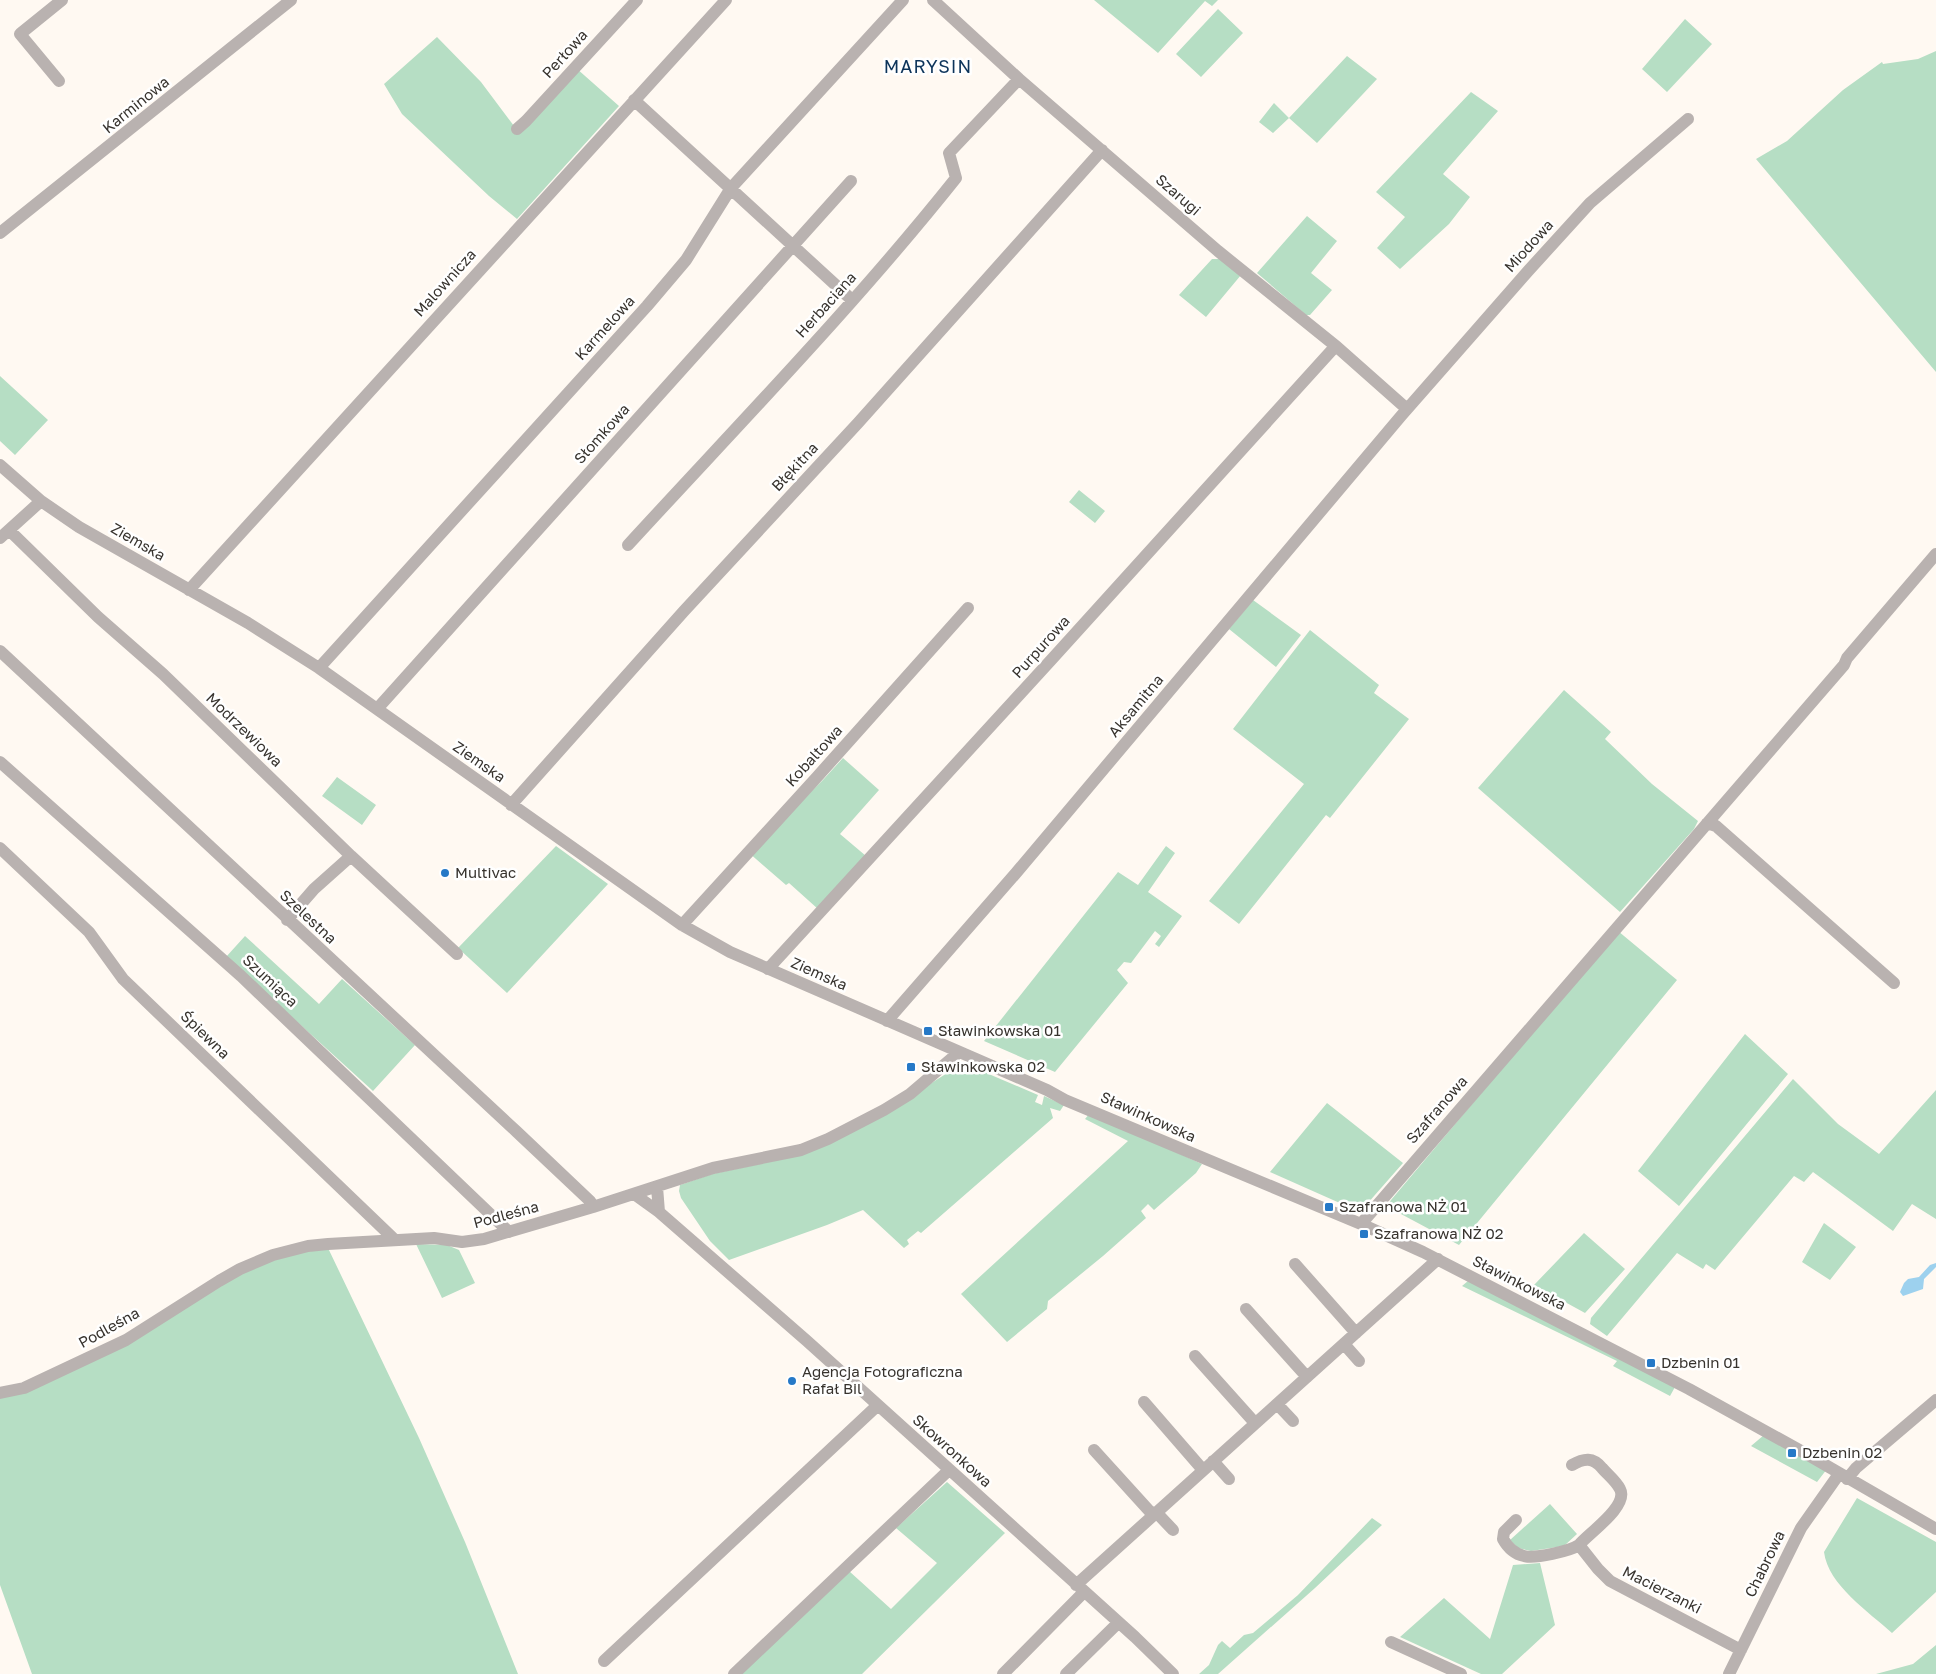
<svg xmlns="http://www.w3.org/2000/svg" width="1936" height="1674" viewBox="0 0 1936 1674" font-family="'Golos Text',sans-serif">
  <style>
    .green { fill: #b6dec4 }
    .water { fill: #9dd1ee }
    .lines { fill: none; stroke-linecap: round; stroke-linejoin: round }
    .minor { stroke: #b9b2b0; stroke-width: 12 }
    .poi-dot { fill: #2679c7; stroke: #fff; stroke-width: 2 }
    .labels { text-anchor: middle; stroke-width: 5; stroke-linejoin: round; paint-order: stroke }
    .street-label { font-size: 15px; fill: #37332e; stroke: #fff }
    .poi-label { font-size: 15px; fill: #37332e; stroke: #fff; text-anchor: start }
    .quarter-label { font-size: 18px; letter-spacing: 1px; fill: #0d345a; stroke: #fff }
  </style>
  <rect width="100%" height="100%" fill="#fff9f2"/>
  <path class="green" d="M1094,0H1218L1212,6L1205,1L1158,53Z
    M1218,9L1243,33L1201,77L1176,54Z
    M1685,19L1712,44L1667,92L1642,69Z
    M437,37L481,82L514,126L576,68L619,106L517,219L489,196L402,114L384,84Z
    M1936,51V372L1756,159L1787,141L1843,90L1882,62L1883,64L1918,59Z
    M1347,56L1377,79L1317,143L1289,118L1273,133L1259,122L1274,103L1289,118Z
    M1471,92L1498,111L1443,174L1470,197L1449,224L1400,269L1377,248L1405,217L1376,192Z
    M1307,216L1337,241L1311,273L1332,290L1310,315H1306L1257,273Z
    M1212,259H1222L1241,275L1206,317L1179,295Z
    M0,376L48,420L15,455L0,441Z
    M1079,490L1105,511L1095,523L1069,502Z
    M1253,600L1301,635L1276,667L1229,629Z
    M1310,630L1379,685L1374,693L1409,719L1330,818L1326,815L1239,924L1209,901L1304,784L1233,729Z
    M1564,690L1611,732L1605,739L1652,784L1698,821L1694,829L1620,912L1478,788Z
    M843,758L879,790L840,834L866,856L818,909L789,883L786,885L748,852L822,781Z
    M337,777L376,805L362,825L322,796Z
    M556,846L608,884L507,993L458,948Z
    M1166,846L1175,853L1148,892L1182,916L1159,947L1155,944L1161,936L1155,931L1131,963L1124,962L1117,970L1128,983L1055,1072L984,1041L1118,872L1138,885Z
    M1618,931L1677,980L1459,1245L1386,1206Z
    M245,936L319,1004L342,979L415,1045L373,1091L226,957Z
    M1745,1034L1788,1074L1679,1206L1638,1171Z
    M963,1063L1038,1095L1035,1102L1042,1105L1044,1096L1064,1105L1060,1111L1050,1108L1053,1118L921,1233L918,1231L907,1240L909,1244L904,1248L863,1210L827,1225L729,1260L710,1241L681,1198L679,1191L680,1185L712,1174L773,1161L911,1096Z
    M1793,1079L1838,1124L1879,1154L1936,1090V1219L1912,1204L1893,1231L1813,1172L1804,1182L1794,1176L1715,1270L1706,1264L1703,1269L1677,1253L1607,1336L1590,1324L1591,1318Z
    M1327,1103L1403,1163L1360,1212L1270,1172Z
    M1090,1113L1202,1164L1196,1173L1154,1210L1148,1204L1141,1211L1146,1218L1103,1256L1048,1301L1047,1309L1007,1342L961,1294L1128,1141L1085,1119Z
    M1824,1223L1856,1247L1830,1280L1802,1262Z
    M1584,1233L1625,1269L1585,1313L1534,1285Z
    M416,1244L447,1245L459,1250L475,1283L442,1298Z
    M328,1248L419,1438L465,1542L518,1674H32L0,1585V1397L51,1381L220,1283L277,1257Z
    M1468,1281L1675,1387L1670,1396L1613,1366L1617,1361L1462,1286Z
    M1764,1435L1827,1469L1817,1482L1751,1446Z
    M947,1482L1005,1533L862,1674H738L849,1571L891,1609L937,1563L896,1528Z
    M1857,1498L1936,1542V1592L1892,1633C1869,1612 1828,1585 1824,1552Z
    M1550,1504L1577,1534L1564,1546L1531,1551L1518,1548L1510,1540Z
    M1372,1518L1382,1525L1315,1588L1218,1674H1199L1209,1665L1218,1645L1222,1641L1230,1648L1244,1635L1253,1633L1298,1595Z
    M1540,1563L1555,1625L1502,1674H1481L1400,1637L1444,1598L1490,1639L1513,1565Z
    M1936,1645V1674H1876L1913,1664Z"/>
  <path class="water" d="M1936,1263V1267L1924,1279L1923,1289L1903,1296L1900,1292L1904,1283L1908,1279L1919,1277L1930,1265Z"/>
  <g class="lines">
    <path class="minor" d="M933,0L1019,79L1218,251L1337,347L1407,409
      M59,81L20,34L62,0
      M634,100L852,300
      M517,129L526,121L637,0
      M0,233L291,0
      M0,465L41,501L79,527L248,623L319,668L682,925L730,952L1047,1090L1065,1100L1361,1224L1423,1252L1689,1389L1803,1452L1936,1529
      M9,530L98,617L163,674L351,856L457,954
      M0,538L41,501
      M628,545C739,424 854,306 956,178L949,153L1019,79
      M189,590L726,0
      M0,651L517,1132L590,1201L593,1207
      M319,668L647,306L686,260L731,188L903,0
      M377,709L851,181
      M0,762L241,976L509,1232
      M511,805L684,611L858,423L1102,150
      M1707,823L1716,826L1894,983
      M0,848L89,932L123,979L395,1240
      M287,920L314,889L351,856
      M682,925L817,777L968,608
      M768,969L1052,659L1332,350L1337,347
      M887,1021L1016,873L1401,416L1529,270L1590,203L1688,119
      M657,1187L659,1212L807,1341L1135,1637L1173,1674
      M634,1194L659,1212
      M1361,1224L1844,665L1847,658L1936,554
      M1295,1264L1356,1333
      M1246,1309L1307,1377
      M1344,1344L1359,1361
      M1195,1356L1255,1423
      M0,1393L24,1388L126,1340L219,1281L240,1269L273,1255L308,1246L328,1244L434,1238L462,1242L484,1239L593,1207L713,1168L801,1150L828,1139L884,1110L910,1094L958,1053
      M1144,1402L1203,1470
      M1277,1404L1293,1421
      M1094,1450L1153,1515
      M1213,1461L1229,1479
      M1572,1465C1584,1458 1593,1457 1602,1468C1608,1475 1616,1481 1620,1489C1629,1506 1589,1533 1579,1545L1598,1569L1610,1581L1741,1650
      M1847,1479L1856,1468L1936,1400
      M1156,1512L1173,1530
      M1516,1520L1504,1532L1503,1539C1508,1548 1515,1554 1524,1556C1535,1559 1570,1551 1579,1545
      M1076,1585L1438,1259
      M1391,1642L1461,1674
      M604,1661L878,1405
      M734,1674L949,1470
      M1003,1674L1084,1592
      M1066,1674L1118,1623
      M1729,1674L1801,1528L1839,1474"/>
  </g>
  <g class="poi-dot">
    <circle cx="445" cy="873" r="5"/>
    <rect x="923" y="1026" width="10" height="10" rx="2.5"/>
    <rect x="906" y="1062" width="10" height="10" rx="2.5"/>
    <rect x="1324" y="1202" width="10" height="10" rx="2.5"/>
    <rect x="1359" y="1229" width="10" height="10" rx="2.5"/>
    <rect x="1646" y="1358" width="10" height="10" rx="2.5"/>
    <circle cx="792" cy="1381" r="5"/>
    <rect x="1787" y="1448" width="10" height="10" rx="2.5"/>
  </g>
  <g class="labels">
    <g class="street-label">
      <text transform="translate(565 54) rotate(-48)" y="5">Perłowa</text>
      <text transform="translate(136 105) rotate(-39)" y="5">Karminowa</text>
      <text transform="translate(1178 195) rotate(41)" y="5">Szarugi</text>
      <text transform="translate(1529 246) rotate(-48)" y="5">Miodowa</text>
      <text transform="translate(445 283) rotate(-48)" y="5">Malownicza</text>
      <text transform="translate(826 305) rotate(-48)" y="5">Herbaciana</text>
      <text transform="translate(605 328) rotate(-48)" y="5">Karmelowa</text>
      <text transform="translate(602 434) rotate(-48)" y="5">Słomkowa</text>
      <text transform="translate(795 467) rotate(-47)" y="5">Błękitna</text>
      <text transform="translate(138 542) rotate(30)" y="5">Ziemska</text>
      <text transform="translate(1041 647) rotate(-48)" y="5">Purpurowa</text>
      <text transform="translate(1136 706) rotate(-50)" y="5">Aksamitna</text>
      <text transform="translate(244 730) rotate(44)" y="5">Modrzewiowa</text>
      <text transform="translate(814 756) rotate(-48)" y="5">Kobaltowa</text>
      <text transform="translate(479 762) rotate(35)" y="5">Ziemska</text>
      <text transform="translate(308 917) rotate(43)" y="5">Szelestna</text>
      <text transform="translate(819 974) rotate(24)" y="5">Ziemska</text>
      <text transform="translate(270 981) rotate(43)" y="5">Szumiąca</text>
      <text transform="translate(205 1035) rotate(44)" y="5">Śpiewna</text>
      <text transform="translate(1437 1110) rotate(-49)" y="5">Szafranowa</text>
      <text transform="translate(1148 1117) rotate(24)" y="5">Sławinkowska</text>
      <text transform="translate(506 1215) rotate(-15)" y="5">Podleśna</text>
      <text transform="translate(1519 1283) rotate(27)" y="5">Sławinkowska</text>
      <text transform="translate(109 1328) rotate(-29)" y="5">Podleśna</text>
      <text transform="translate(952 1451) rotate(42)" y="5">Skowronkowa</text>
      <text transform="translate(1765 1564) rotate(-64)" y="5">Chabrowa</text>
      <text transform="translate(1662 1590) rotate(27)" y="5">Macierzanki</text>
    </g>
    <g class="poi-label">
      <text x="455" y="878">Multivac</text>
      <text x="938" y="1036">Sławinkowska 01</text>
      <text x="921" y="1072">Sławinkowska 02</text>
      <text x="1339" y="1212">Szafranowa NŻ 01</text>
      <text x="1374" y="1239">Szafranowa NŻ 02</text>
      <text x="1661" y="1368">Dzbenin 01</text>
      <text x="802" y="1377">Agencja Fotograficzna<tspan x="802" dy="17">Rafał Bil</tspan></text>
      <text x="1802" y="1458">Dzbenin 02</text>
    </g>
    <g class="quarter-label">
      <text x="928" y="73">MARYSIN</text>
    </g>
  </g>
</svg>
